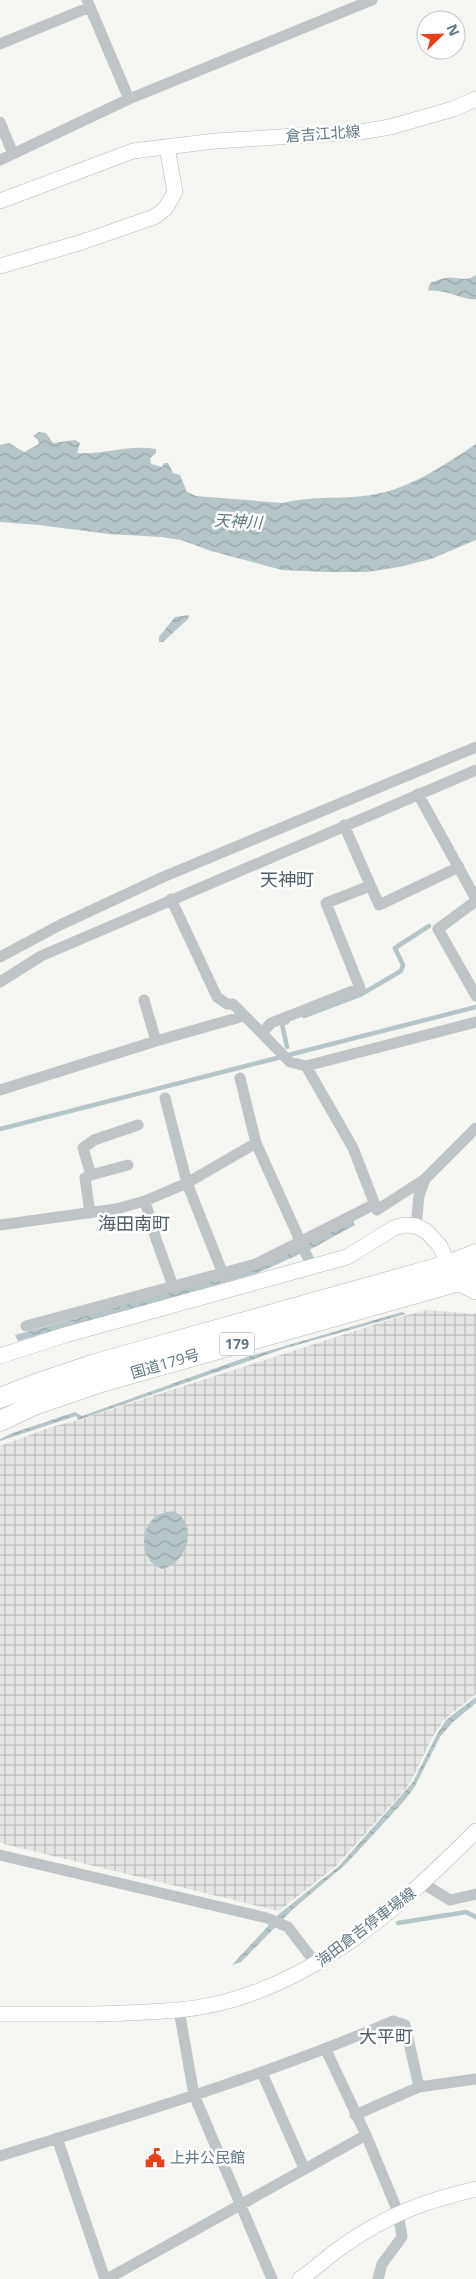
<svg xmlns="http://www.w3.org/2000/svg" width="476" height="2279" viewBox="0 0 476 2279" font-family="'Open Sans','Noto Sans JP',sans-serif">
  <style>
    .industrial { fill: url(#industrial-grid) }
    .water { fill: url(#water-waves) }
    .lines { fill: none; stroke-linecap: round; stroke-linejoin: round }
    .stream { stroke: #b6c5c8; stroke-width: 4.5 }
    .secondary-casing { stroke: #b4babe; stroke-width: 16 }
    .highway-casing { stroke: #b2b7ba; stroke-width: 21 }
    .street { stroke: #bfc5c7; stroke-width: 11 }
    .secondary { stroke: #fff; stroke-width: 15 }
    .highway { stroke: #fff; stroke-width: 20 }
    .labels { text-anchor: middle; stroke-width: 5; stroke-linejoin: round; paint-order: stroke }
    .shield { fill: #fff; stroke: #91a0a8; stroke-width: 1 }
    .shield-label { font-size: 14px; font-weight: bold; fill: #627783 }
    .street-label { font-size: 15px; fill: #627783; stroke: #fff }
    .poi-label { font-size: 15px; fill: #627783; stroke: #fff; text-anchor: start }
    .water-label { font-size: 16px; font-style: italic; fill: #5e7980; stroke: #fff }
    .quarter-label { font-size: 18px; fill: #515f68; stroke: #fff }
  </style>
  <defs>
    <pattern id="industrial-grid" width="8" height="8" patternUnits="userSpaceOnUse" patternTransform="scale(1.25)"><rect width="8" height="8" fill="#e5e6e4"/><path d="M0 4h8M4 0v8" fill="none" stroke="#bdbfbe"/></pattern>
    <pattern id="water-waves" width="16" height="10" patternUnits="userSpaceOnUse" patternTransform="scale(1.25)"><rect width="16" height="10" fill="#b6c5c8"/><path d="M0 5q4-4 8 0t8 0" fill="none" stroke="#97a5a8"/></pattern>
  </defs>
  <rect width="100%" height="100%" fill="#f5f5f1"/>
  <path class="industrial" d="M427,1310L476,1314V1694L445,1719L433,1736L411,1781L404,1791L336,1866L279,1911L0,1843V1446L51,1427L78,1420L392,1319Z"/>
  <path class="water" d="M476,275V299C467,302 445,288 428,291L430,283C438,280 447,276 455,278C464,279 469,280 476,275Z
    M39,432L46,433L53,443L75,440L80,443L77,453C104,455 129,444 156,449V453L150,458L151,464L162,467L164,463H168L173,473L180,475L187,492L196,496L283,503C309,496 336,499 363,496C406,492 441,467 476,444V540L431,559L399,567L367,572H327L282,570L211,551L181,540L161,537L109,534L39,525L0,522V445L9,443L24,452L39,444L38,440L33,436Z
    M189,615L188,619L163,642H159V637L175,617Z
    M353,1220L355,1225L311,1249L258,1273L18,1341L15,1335L254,1269Z
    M402,1312L406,1314L286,1348L78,1420L76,1416L0,1441V1439L10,1434L75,1412L82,1416L247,1357Z
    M173,1511C200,1523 187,1564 162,1569C141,1562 138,1531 155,1517C160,1513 167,1512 173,1511Z
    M476,1697V1703L453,1722L440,1737L414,1788L404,1801L347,1863L292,1910L241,1962L232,1965L279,1914L338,1867L354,1849L413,1782L436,1736L446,1720Z"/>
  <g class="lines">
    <path class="stream" d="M304,1016L360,995L401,971L403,965L395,948L429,926
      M287,1022L282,1024L287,1047
      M0,1129L476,1007
      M398,1923L466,1912L476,1917"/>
    <defs>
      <path id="secondary" d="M0,201L133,151L215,141L360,132L390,127L453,109L476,99
        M0,266L79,243L154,217L165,209L175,192L167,147
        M0,1356L65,1335L347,1257L394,1228L404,1225L416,1226L426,1231L440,1246L456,1282L476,1292
        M0,2014C59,2014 119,2015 178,2010C299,1999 394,1913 476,1831
        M300,2279C315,2269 328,2256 343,2246C387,2215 424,2201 476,2189"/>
      <path id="highway" d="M0,1398L33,1385L92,1365L448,1265L476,1254
        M0,1421L34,1405L98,1383L456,1282L476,1274"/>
    </defs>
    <use href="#secondary" class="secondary-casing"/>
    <use href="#highway" class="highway-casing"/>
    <path class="street" d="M87,0L129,99
      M0,44L90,7
      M0,122L13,154
      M0,160L129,99L372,0
      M418,794L476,899
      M344,825L379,905L459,867
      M171,899L217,997L227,1004H233L290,1062L306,1066L476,1022
      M476,901L438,929L476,996
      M0,957L60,925L163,877L476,747
      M0,982L41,956L476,770
      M144,1000L156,1041
      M263,1032L271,1023L360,988L326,903L370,886
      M306,1066L353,1148L377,1210L425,1179
      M240,1078L256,1143L312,1267
      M0,1090L156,1041L244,1016
      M165,1098L187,1183L225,1279
      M91,1175L128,1165
      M145,1201L156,1239L173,1286
      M90,1213L85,1178L91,1175L83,1148L94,1140L138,1125
      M0,1225L116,1209L145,1201L187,1183L256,1143
      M416,1226L419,1196L425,1179L476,1128
      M26,1326L256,1264L375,1204
      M0,1855L267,1918L288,1927L317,1965
      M424,1884L450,1900L476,1894
      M179,2010L194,2095L272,2279
      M326,2050L366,2135L398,2212L402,2237L382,2264L378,2279
      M262,2073L304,2168
      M355,2115L419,2087L476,2079
      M57,2138L105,2279
      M0,2156C133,2115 265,2076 393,2021L405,2025L419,2087
      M107,2279L366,2135"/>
    <use href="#secondary" class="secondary"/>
    <use href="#highway" class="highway"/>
  </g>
  <defs>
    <symbol id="civic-bare" viewBox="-9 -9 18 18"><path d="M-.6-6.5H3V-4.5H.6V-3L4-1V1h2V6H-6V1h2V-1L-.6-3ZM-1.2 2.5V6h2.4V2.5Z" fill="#ea3e1b" stroke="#fff" stroke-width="2.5" paint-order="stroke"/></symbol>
  </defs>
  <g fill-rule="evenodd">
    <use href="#civic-bare" x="141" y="2144" width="28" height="28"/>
  </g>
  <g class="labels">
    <rect class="shield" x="219.5" y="1332.5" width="35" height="23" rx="4"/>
    <g class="shield-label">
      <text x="237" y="1349">179</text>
    </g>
    <g class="street-label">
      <text transform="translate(323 134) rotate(-4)" y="5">倉吉江北線</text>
      <text transform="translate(165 1364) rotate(-16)" y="5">国道179号</text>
      <text transform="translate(366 1927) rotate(-37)" y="5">海田倉吉停車場線</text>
    </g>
    <g class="poi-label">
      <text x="170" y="2163">上井公民館</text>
    </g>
    <g class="water-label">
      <text transform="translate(238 521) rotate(3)" y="6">天神川</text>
    </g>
    <g class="quarter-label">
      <text x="287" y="886">天神町</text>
      <text x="134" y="1230">海田南町</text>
      <text x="386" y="2043">大平町</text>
    </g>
  </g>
  <g transform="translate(441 35) rotate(67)"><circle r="24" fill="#ffffff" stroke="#c0c9cd"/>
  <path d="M0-4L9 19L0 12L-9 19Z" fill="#ea3e1b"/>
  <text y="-8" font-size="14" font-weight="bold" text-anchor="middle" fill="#627783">N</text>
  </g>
</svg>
